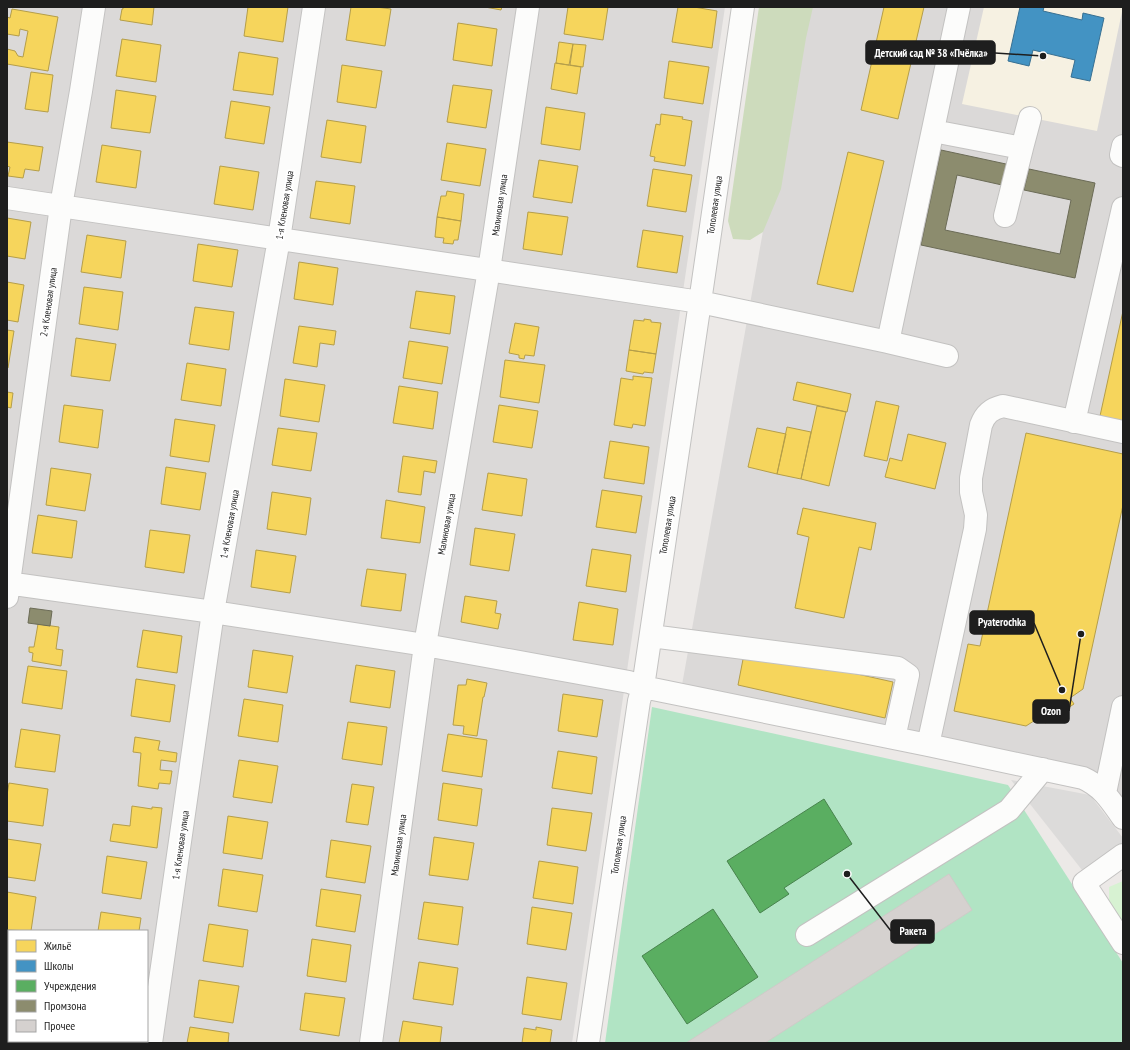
<svg xmlns="http://www.w3.org/2000/svg" width="1130" height="1050" viewBox="0 0 1130 1050" font-family="'PT Sans Narrow',sans-serif">
  <style>
    .residential { fill: #dbd9d8; fill-rule: evenodd }
    .education { fill: #f6f1e2 }
    .forest { fill: #cddbbc }
    .park { fill: #d7f2d2 }
    .pitch { fill: #b1e4c4 }
    .parking { fill: #dcdbda }
    .homes { fill: #f6d55c; stroke: #b59e49 }
    .schools { fill: #4393c3; stroke: #387092 }
    .public { fill: #5aae61; stroke: #48834d }
    .industry { fill: #8c8c6e; stroke: #6b6b56 }
    .building { fill: #d5d1cf; stroke: #cfcac8 }
    .lines { fill: none; stroke-linecap: round; stroke-linejoin: round }
    .minor-casing { stroke: #c3c2c1; stroke-width: 24 }
    .minor { stroke: #fcfcfb; stroke-width: 22 }
    .labels { text-anchor: middle; stroke-width: 4; stroke-linejoin: round; paint-order: stroke }
    .street-label { font-size: 10px; fill: #1e1e1e; stroke: #fff }
    .leader { fill: none; stroke: #1e1e1e; stroke-width: 1.5 }
    .callout-dot { fill: #1e1e1e; stroke: #fff; stroke-width: 1.5 }
    .callout { fill: #1e1e1e; stroke: #1e1e1e; stroke-width: 1.5 }
    .callout-label { font-size: 11px; text-anchor: middle; font-weight: bold; fill: #fff }
  </style>
  <rect width="100%" height="100%" fill="#ece9e7"/>
  <path class="residential" d="M7,7H725L572,1043H7ZM9,931H147V1041H9Z
    M803,7H1123V819L1077,766L682,685Z"/>
  <path class="education" d="M984,7H1123L1097,131L962,104Z"/>
  <path class="forest" d="M759,7H813L806,38L781,189L763,232L750,240L733,239L728,221Z"/>
  <path class="park" d="M1123,881V938L1109,917V887Z"/>
  <path class="pitch" d="M652,707L1008,785L1123,963V1043H605Z"/>
  <path class="parking" d="M1011,780L1090,795L1123,838V845L1082,870Z"/>
  <path class="homes" d="M123,7H154L152,25L120,20L122,9H123Z
    M248,7H288L283,42L244,36Z
    M351,7H376L391,9L385,46L346,40Z
    M485,7H502L501,10Z
    M568,7H608L603,40L564,34Z
    M678,7H694L717,11L712,48L672,42Z
    M884,7H924L898,119L861,110Z
    M12,9L58,17L48,71L7,64V49L15,51L18,56L23,57L28,31L20,29L19,36L7,34V17L10,18Z
    M458,23L497,29L492,66L453,60Z
    M122,39L161,45L156,82L116,76Z
    M559,42L573,44L569,65L556,63Z
    M573,44L586,45L583,67L570,65Z
    M239,52L278,58L273,95L233,90Z
    M669,61L709,67L703,104L664,98Z
    M555,63L581,67L577,94L551,89Z
    M342,65L382,71L376,108L337,102Z
    M31,72L53,75L48,112L25,109Z
    M453,85L492,90L486,128L447,122Z
    M116,90L156,96L150,133L111,128Z
    M231,101L270,107L264,144L225,138Z
    M546,107L585,113L580,150L541,144Z
    M661,114L683,117L682,119L692,121L685,166L654,161L655,157L650,156L656,124L660,125Z
    M327,120L366,126L361,163L321,157Z
    M7,142L43,147L39,171L25,169L23,178L8,176L10,167L7,166Z
    M447,143L486,149L480,186L441,180Z
    M102,145L141,151L136,188L96,182Z
    M848,152L884,161L853,292L817,284Z
    M539,160L578,166L572,203L533,197Z
    M220,166L259,172L253,210L214,204Z
    M653,169L692,175L686,212L647,206Z
    M316,181L355,186L350,224L310,218Z
    M447,191L464,194L461,221L437,217L441,196H446Z
    M528,212L568,217L562,255L523,249Z
    M437,217L461,221L458,240H454L453,244L443,243L444,238L435,237Z
    M7,218L31,222L25,259L7,256Z
    M643,230L683,236L677,273L637,267Z
    M87,235L126,241L121,278L81,272Z
    M198,244L238,250L232,287L193,281Z
    M299,262L338,268L333,305L294,299Z
    M7,282L24,285L18,322L7,320Z
    M84,287L123,292L118,330L79,324Z
    M416,291L455,296L450,334L410,328Z
    M195,307L234,312L229,350L189,344Z
    M1123,311V422L1100,416Z
    M644,319L651,320V322L661,323L656,354L629,350L634,320L644,321Z
    M515,323L539,327L534,356L525,355L524,359L519,358V355L509,353Z
    M299,326L336,331L334,345L320,343L317,367L293,363Z
    M7,330L14,331L8,368H7Z
    M76,338L116,344L110,381L71,376Z
    M409,341L448,347L442,384L403,378Z
    M629,350L656,354L653,373L644,372L643,374L626,371Z
    M505,360L545,365L539,403L500,397Z
    M187,363L226,369L221,406L181,400Z
    M633,376L652,378L645,426L633,424L632,428L614,425L621,378L633,380Z
    M285,379L325,385L319,422L280,416Z
    M797,382L851,394L847,412L793,400Z
    M399,386L438,392L433,429L393,423Z
    M7,392L13,393L11,408L7,407Z
    M876,401L899,406L887,461L864,456Z
    M64,405L103,410L98,448L59,442Z
    M499,405L538,411L532,448L493,442Z
    M817,406L846,412L829,486L801,479Z
    M175,419L215,425L209,462L170,456Z
    M787,427L811,432L801,479L777,474Z
    M278,428L317,433L311,471L272,465Z
    M757,428L786,434L777,474L748,467Z
    M1026,433L1123,454V505L1083,689L1070,698L1074,704L1045,723L1040,717L1026,726L954,711L968,644L980,646Z
    M908,434L946,443L935,489L885,477L890,458L902,461Z
    M610,441L649,447L644,484L604,478Z
    M403,456L437,461L435,473L424,471L421,495L398,492Z
    M166,467L206,473L200,510L161,504Z
    M51,468L91,474L85,511L46,505Z
    M488,473L527,479L522,516L482,510Z
    M602,490L642,496L636,533L596,527Z
    M272,492L311,498L306,535L267,529Z
    M386,500L425,507L420,543L381,538Z
    M803,508L876,523L871,550L859,547L844,618L795,608L809,537L797,534Z
    M38,515L77,521L72,558L32,553Z
    M475,528L515,534L509,571L470,565Z
    M150,530L190,535L184,573L145,567Z
    M592,549L631,555L626,592L586,586Z
    M256,550L296,556L290,593L251,587Z
    M367,569L406,574L401,611L361,606Z
    M465,596L497,601L495,613L501,614L498,629L461,622Z
    M579,602L618,609L613,645L573,640Z
    M38,624L59,627L56,649L63,650L61,666L32,661L33,653L29,652V647H34Z
    M143,630L182,636L177,673L137,667Z
    M745,649L893,682L885,718L738,685Z
    M253,650L293,656L287,693L248,687Z
    M356,665L395,671L390,708L350,702Z
    M28,666L67,671L62,709L22,703Z
    M136,679L175,685L170,722L131,716Z
    M467,679L487,683L484,697H483L477,736L463,734L464,726L453,725L458,685H466Z
    M563,694L603,700L597,737L558,731Z
    M244,699L283,705L278,742L238,736Z
    M348,722L387,727L382,765L342,759Z
    M21,729L60,735L55,772L15,767Z
    M448,734L487,740L482,777L442,771Z
    M135,737L160,741L158,750L177,753L176,762L161,760L160,770L172,771L170,784L159,783L158,789L138,786L141,753L133,752Z
    M558,751L597,757L592,794L552,788Z
    M239,760L278,766L272,803L233,797Z
    M9,783L48,789L43,826L7,821V795Z
    M443,783L482,789L477,826L438,820Z
    M352,784L374,787L368,825L346,822Z
    M132,806L152,809V807L162,808L157,848L110,841L113,824L130,826Z
    M552,808L592,813L586,851L547,845Z
    M228,816L268,822L262,859L223,853Z
    M434,837L474,843L468,880L429,875Z
    M7,839L41,844L35,881L7,877Z
    M331,840L371,846L365,883L326,877Z
    M107,856L147,862L141,899L102,893Z
    M539,861L578,867L573,904L533,898Z
    M223,869L263,875L257,912L218,906Z
    M321,889L361,895L355,932L316,926Z
    M7,892L36,897L31,931L7,930Z
    M424,902L463,907L458,945L418,939Z
    M532,907L572,913L566,950L527,944Z
    M101,912L141,918L139,931H98Z
    M209,924L248,930L243,967L203,961Z
    M312,939L351,945L346,982L307,976Z
    M7,952H9V990H7Z
    M419,962L458,968L453,1005L413,999Z
    M527,977L567,983L561,1020L522,1014Z
    M199,980L239,986L233,1023L194,1017Z
    M305,993L345,998L339,1036L300,1030Z
    M7,1002H9V1040H7Z
    M403,1021L442,1027L440,1043H399Z
    M190,1027L229,1033L228,1043H187Z
    M536,1027L552,1030L550,1043H522L524,1028L536,1030Z
    M81,1041H121V1043H80Z"/>
  <path class="schools" d="M1020,7H1044L1043,11L1082,20L1083,13L1104,18L1090,81L1071,77L1075,60L1033,50L1029,66L1008,61Z"/>
  <path class="public" d="M824,799L852,844L784,888L789,894L760,913L727,861Z
    M713,909L758,977L687,1024L642,956Z"/>
  <path class="industry" d="M941,150L1006,164L1002,185L957,175L945,230L1060,254L1071,200L1024,190L1029,169L1095,183L1075,278L921,245Z
    M30,608L52,611L50,626L28,623Z"/>
  <path class="building" d="M949,874L972,910L765,1043H686Z"/>
  <g class="lines">
    <defs>
      <path id="minor" d="M933,131L1022,148L1030,118
        M1123,146L1121,155L1123,156
        M7,198L700,302L888,342L947,356
        M1005,216L1022,148
        M888,342L959,7
        M1074,422L1123,208
        M7,583L213,612L425,645L629,682L643,687L928,745L1083,778C1103,787 1111,801 1123,818
        M7,597L61,206L81,91L94,7
        M651,636L898,668L908,675L894,738
        M928,745L975,529L976,515L971,492V478L981,425C985,414 991,409 1003,406L1123,432
        M1105,793L1123,707
        M1123,855L1084,883L1123,943
        M807,935L1009,810L1043,769
        M151,1043L213,612L279,239L314,7
        M371,1043L425,645L489,270L528,7
        M588,1043L639,701L643,687L700,302L743,7"/>
    </defs>
    <use href="#minor" class="minor-casing"/>
    <use href="#minor" class="minor"/>
  </g>
  <g class="labels">
    <g class="street-label">
      <text transform="translate(284 205) rotate(-81)" y="4">1-я Кленовая улица</text>
      <text transform="translate(499 205) rotate(-82)" y="4">Малиновая улица</text>
      <text transform="translate(714 205) rotate(-82)" y="4">Тополевая улица</text>
      <text transform="translate(48 302) rotate(-82)" y="4">2-я Кленовая улица</text>
      <text transform="translate(229 524) rotate(-80)" y="4">1-я Кленовая улица</text>
      <text transform="translate(446 524) rotate(-80)" y="4">Малиновая улица</text>
      <text transform="translate(667 525) rotate(-81)" y="4">Тополевая улица</text>
      <text transform="translate(180 845) rotate(-82)" y="4">1-я Кленовая улица</text>
      <text transform="translate(398 845) rotate(-82)" y="4">Малиновая улица</text>
      <text transform="translate(618 845) rotate(-82)" y="4">Тополевая улица</text>
    </g>
  </g>
  <path class="leader" d="M1043 56L995 53M1062 690L1034 623M1081 634L1069 711M847 874L891 931"/>
  <g class="callout-dot">
    <circle cx="1043" cy="56" r="4"/>
    <circle cx="1062" cy="690" r="4"/>
    <circle cx="1081" cy="634" r="4"/>
    <circle cx="847" cy="874" r="4"/>
  </g>
  <g class="callout">
    <rect x="866" y="41" width="129" height="23" rx="4"/>
    <rect x="970" y="611" width="64" height="23" rx="4"/>
    <rect x="1033" y="700" width="36" height="23" rx="4"/>
    <rect x="891" y="920" width="43" height="23" rx="4"/>
  </g>
  <g class="callout-label">
    <text x="931" y="57">Детский сад № 38 «Пчёлка»</text>
    <text x="1002" y="626">Pyaterochka</text>
    <text x="1051" y="715">Ozon</text>
    <text x="913" y="935">Ракета</text>
  </g>
  <rect width="1130" height="1050" fill="none" stroke="#1e1e1e" stroke-width="16"/>
  <rect x="8" y="930" width="140" height="112" fill="#ffffff" stroke="#a5a5a5"/>
  <rect x="16" y="940" width="20" height="12" fill="#f6d55c" stroke="#a5a5a5"/>
  <text x="44" y="950" font-size="12" fill="#1e1e1e">Жильё</text>
  <rect x="16" y="960" width="20" height="12" fill="#4393c3" stroke="#a5a5a5"/>
  <text x="44" y="970" font-size="12" fill="#1e1e1e">Школы</text>
  <rect x="16" y="980" width="20" height="12" fill="#5aae61" stroke="#a5a5a5"/>
  <text x="44" y="990" font-size="12" fill="#1e1e1e">Учреждения</text>
  <rect x="16" y="1000" width="20" height="12" fill="#8c8c6e" stroke="#a5a5a5"/>
  <text x="44" y="1010" font-size="12" fill="#1e1e1e">Промзона</text>
  <rect x="16" y="1020" width="20" height="12" fill="#d5d1cf" stroke="#a5a5a5"/>
  <text x="44" y="1030" font-size="12" fill="#1e1e1e">Прочее</text>
</svg>
